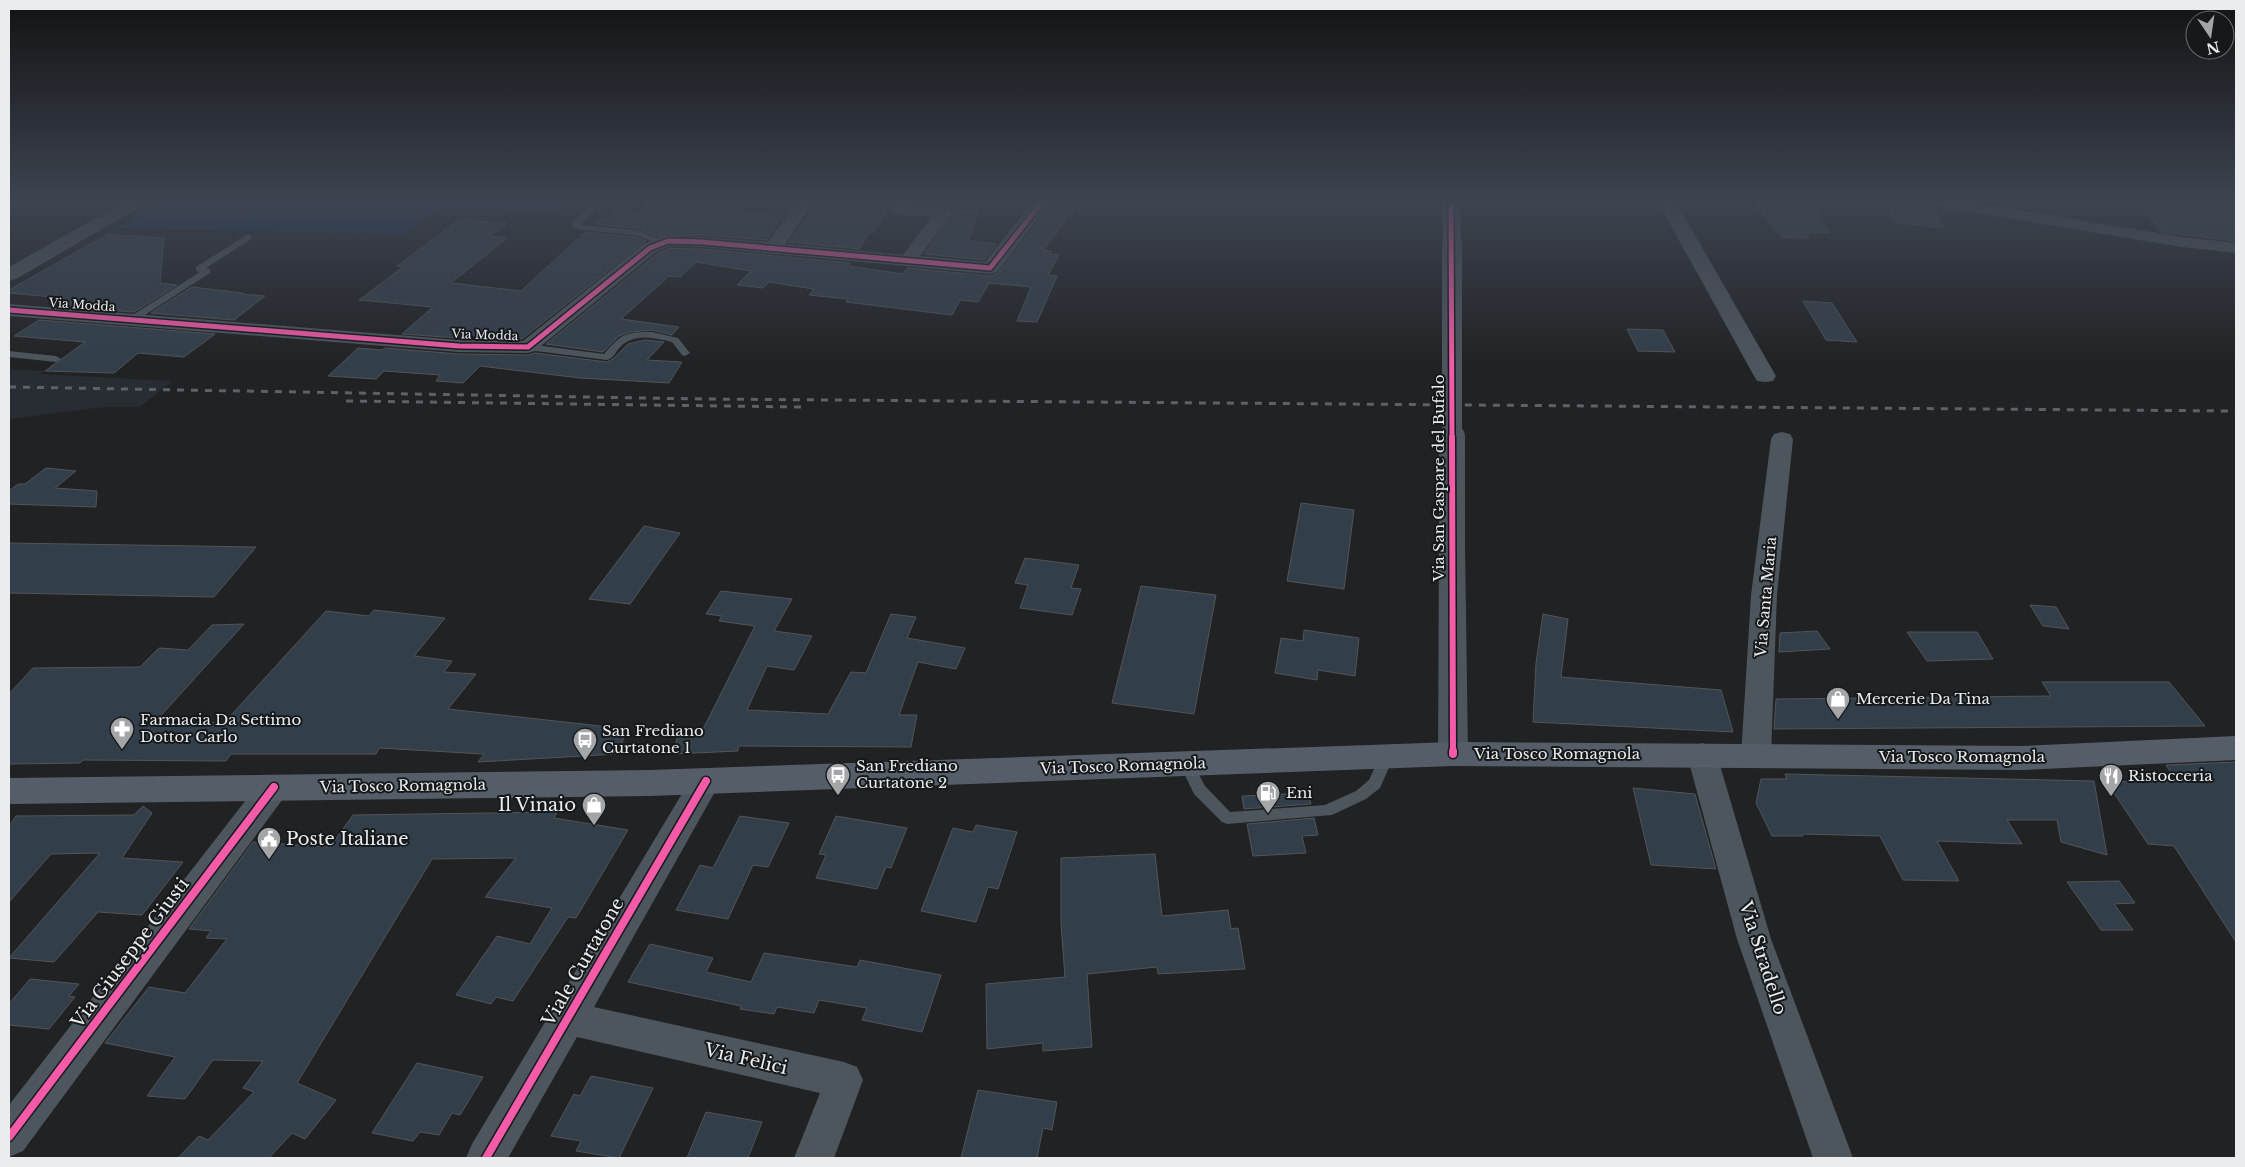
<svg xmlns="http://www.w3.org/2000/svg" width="2245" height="1167" viewBox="0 0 2245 1167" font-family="'Libre Baskerville',serif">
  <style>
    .built { fill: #272d33 }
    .green { fill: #0b2e4f }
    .building { fill: #323f4a; stroke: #535456 }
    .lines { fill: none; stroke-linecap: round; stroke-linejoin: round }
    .service { fill: #4d555d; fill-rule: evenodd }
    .minor { fill: #4d555d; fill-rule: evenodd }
    .primary { fill: #555e68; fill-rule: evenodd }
    .rail { stroke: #5c6267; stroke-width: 3; stroke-dasharray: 7 7; stroke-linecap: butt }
    .minor-bridge-far1 { stroke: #4d555d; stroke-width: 20 }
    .minor-bridge { stroke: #4d555d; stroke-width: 26 }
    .cycleway-far2-casing { stroke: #16191b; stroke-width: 8 }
    .cycleway-far1-casing { stroke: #16191b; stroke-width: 9 }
    .cycleway-casing { stroke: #16191b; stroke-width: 11 }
    .cycleway-far2 { stroke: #f35aa7; stroke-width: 5 }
    .cycleway-far1 { stroke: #f35aa7; stroke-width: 6 }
    .cycleway { stroke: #f35aa7; stroke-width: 8 }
    .labels { text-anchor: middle; stroke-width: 4; stroke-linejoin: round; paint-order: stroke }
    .far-street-label { font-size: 12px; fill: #eaecee; stroke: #16191b }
    .street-label { font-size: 15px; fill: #eaecee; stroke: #16191b }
    .poi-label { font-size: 15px; fill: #eaecee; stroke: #16191b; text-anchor: start }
    .near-poi-label { font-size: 18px; fill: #eaecee; stroke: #16191b; text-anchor: end }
    .near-street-label { font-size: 18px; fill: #eaecee; stroke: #16191b }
  </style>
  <rect width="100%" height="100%" fill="#212224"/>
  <path class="built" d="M9,369L45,371L41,374L172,381L140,407H104L9,419Z"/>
  <path class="green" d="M164,202H566L555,211L441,208L405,234L118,228Z"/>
  <path class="building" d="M649,202H744L735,212L784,215L767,240L702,235L658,237L636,228L594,224L601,218L610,219L619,211L638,213Z
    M819,202H893L873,233L870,232L859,249L788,242Z
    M1053,202H1080L1043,250L1051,251L1050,254L1059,255L1048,275L1057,276L1037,322L1017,321L1031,287L989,283L978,302L960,300L952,315L846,302L848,299L809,295L814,289L769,282L763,288L737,285L751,271L696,262L680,277L669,276L621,319L679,327L672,335L652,330L630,332L619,336L603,352L546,344L657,254L670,248L702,249L850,263L848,266L903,274L907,268L991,276L998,273Z
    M1885,202H1930L1943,228L1895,222Z
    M2139,202L2175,205L2173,202H2236V241L2161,232Z
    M1755,204L1809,205L1830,233H1804L1809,238L1781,237Z
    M955,210H978L969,241L997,244L984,260L924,254Z
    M460,219L507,223L490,236L507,238L451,283L521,291L585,232L635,237L646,241L522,339L459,338L402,334L433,307L359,300L403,267L397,266Z
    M108,234L164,238L160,283L177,285L134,312L51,306L64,298L9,293V290Z
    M192,287L243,293L241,294L265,296L234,320L151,313Z
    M1803,301L1832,303L1857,342L1826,340Z
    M39,320L215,334L184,357L138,353L114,373L45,371L85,342L14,336Z
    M1627,329L1663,330L1675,352L1638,351Z
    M645,340L664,342L647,360L682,362L669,383L580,378L480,366L463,383L436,381L440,375L384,371L376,379L328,376L358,348L382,350L385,348L459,354L528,355L535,353L607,362L613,359L628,344Z
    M46,468L76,471L55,488L97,491L96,507L9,504V491L18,484H25Z
    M1301,503L1354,510L1344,589L1287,581Z
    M644,526L680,533L630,604L589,599Z
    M9,543L256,547L214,597L9,593Z
    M1025,558L1079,565L1071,588L1081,589L1072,615L1020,608L1028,585L1015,583Z
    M1141,586L1216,595L1194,714L1112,703Z
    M721,591L792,599L774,631L812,636L794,670L767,666L747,710L828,714L851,672L866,673L891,614L916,617L907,638L965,648L956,669L918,662L899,715H917L911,747L738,746V751L673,754L678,735H700L755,626L719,621L722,616L706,614Z
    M2030,605L2056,607L2069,629L2043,626Z
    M374,610L445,618L414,656L452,661L444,672L476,674L448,709L627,729L618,754L478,762L484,754L379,748L376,754H231L226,761L83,760L80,763L9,764V694L33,668L140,667L159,648L188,650L212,625L244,624L155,722L224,723L326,611L369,616Z
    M1543,614L1568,619L1561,677L1721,690L1733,732L1533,722L1536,663Z
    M1304,630L1359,638L1355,676L1318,670L1317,680L1275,673L1281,638L1303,641Z
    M1817,631L1830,649L1779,652L1780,633Z
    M1907,632H1977L1993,659L1927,661Z
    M2042,682H2169L2205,726L1774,729L1776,699L2051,696Z
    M2236,762V942L2174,846L2148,844L2106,781L2137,782L2133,776L2175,779L2166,765Z
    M1785,774L2094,781L2107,855L2061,842L2057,820H2007L2022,844L1937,841L1959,881L1903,880L1880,836L1803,834V836H1772L1756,803L1761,779H1787Z
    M1633,788L1695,794L1716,869L1651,865Z
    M1308,793L1311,804L1244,809L1242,796Z
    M143,806L152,813L122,858L183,862L142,915L98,912L54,962L9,958L100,853L51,854L9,902V826L16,816L134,815Z
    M557,812L554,818L628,830L576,918L568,917L513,1001L496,997L491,1004L456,995L497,936L530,944L552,908L485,897L516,858L432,859L297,1083L336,1100L305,1139L292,1133L269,1158H178L199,1136L208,1140L254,1092L243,1088L263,1061L213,1060L185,1099L147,1096L175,1057L105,1043L149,987L185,993L227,939L206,938L211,931L189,929L253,842L330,847L353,815Z
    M740,816L789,823L768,867L753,865L728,919L676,910L700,865L713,868Z
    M836,816L907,828L891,868L886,867L877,889L816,878L826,855L819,854Z
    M1314,818L1318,835L1302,836L1306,853L1253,856L1247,824Z
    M976,825L1017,832L998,889L988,887L976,922L921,911L953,828L973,832Z
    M1155,854L1162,916L1228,910L1231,929L1238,928L1245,969L1158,974L1157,967L1087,974L1092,1047L1043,1051V1043L987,1049L986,984L1065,977L1061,923V858Z
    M2119,881L2135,903L2114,904L2133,930H2101L2067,882Z
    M650,944L713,958L706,972L751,982L764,953L857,967L860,960L941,975L922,1032L862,1020L867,1008L819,1000L814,1013L777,1007L774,1014L740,1009L741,1006L628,982Z
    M30,979L79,984L69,996L75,997L49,1029L9,1025V1004Z
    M417,1063L483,1077L460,1115L452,1113L439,1135L420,1132L413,1141L372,1133Z
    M591,1076L653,1088L619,1158L576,1151L581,1141L551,1136L574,1094L580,1096Z
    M978,1090L1057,1102L1052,1130L1043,1128L1037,1158H961Z
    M706,1112L762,1122L748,1158H687Z"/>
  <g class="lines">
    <path class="service" d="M592,202H601L581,225L636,230L667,242L663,245L635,235L574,229L572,223Z
      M248,234L252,237L251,239L206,268L210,269V273L134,322H128V318L200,272L196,271V267Z
      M652,332L678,338L690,353L685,356L682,355L672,342C654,338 636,333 621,346C616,351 614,358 607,360L528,350L523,347L528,344L604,354C622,333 626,332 652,332Z
      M9,351L56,356L61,359L56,362L9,357Z
      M1387,750L1392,752L1394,756L1380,788L1366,799L1332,815L1227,824L1222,822L1194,794L1179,763L1181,759L1186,757L1191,759L1205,786L1230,812L1325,805L1356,791L1369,780L1382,752Z"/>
    <path class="minor" d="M124,202H145L142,206L16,279L9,281V267Z
      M796,202H814L785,244L903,255L931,217L895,214L892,210L897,202H915L912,206L949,209L952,213L920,256L985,262L1033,202H1051L997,272L990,274L702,247L670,246L656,252L535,351L528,353L459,352L9,316V304L459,340L523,341L644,244L662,237H702L768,242Z
      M1442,202H1460L1461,244L1458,248L1452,249L1446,248L1443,244Z
      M1658,202H1676L1776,376L1773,381L1765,382L1757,381L1754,376Z
      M1933,202H1973L2182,237L2236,243V253L2182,247L1936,206Z
      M1782,432L1790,434L1793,439L1777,595L1771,756L1767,764L1756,768L1745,764L1741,756L1751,595L1771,439L1774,434Z
      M1452,537L1461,539L1465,545L1468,754L1464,762L1453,766L1442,762L1438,754L1439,545L1443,539Z
      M1702,743L1713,747L1717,755L1771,939L1853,1158H1813L1737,939L1687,755L1691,747Z
      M706,769L717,772L721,781L594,1007L844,1062L857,1067L863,1080L834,1158H794L820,1093L577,1037L508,1158H466L472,1144L695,772Z
      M274,775L285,778L290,787L285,796L23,1151L9,1157V1105L263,778Z"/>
    <path class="primary" d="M2236,736V760L2023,770L1453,766L650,796L9,804V778L650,770L1453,742L2023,746Z"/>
    <path class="rail" d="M9,387L703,399L2236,411
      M346,401L801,407"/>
    <path class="minor-bridge-far1" d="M1452,244V439"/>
    <path class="minor-bridge" d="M1452,437V545"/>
    <defs>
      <path id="cycleway-far2" d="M1451,202L1452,439
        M9,310L459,346L528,347L650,248L668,241L702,242L990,268L1042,202"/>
      <path id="cycleway-far1" d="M1452,437L1453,752"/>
      <path id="cycleway" d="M1453,751V754
        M9,1137L274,787
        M486,1158L706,781"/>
    </defs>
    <use href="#cycleway-far2" class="cycleway-far2-casing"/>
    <use href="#cycleway-far1" class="cycleway-far1-casing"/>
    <use href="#cycleway" class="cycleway-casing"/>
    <use href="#cycleway-far2" class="cycleway-far2"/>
    <use href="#cycleway-far1" class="cycleway-far1"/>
    <use href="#cycleway" class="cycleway"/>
  </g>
  <linearGradient id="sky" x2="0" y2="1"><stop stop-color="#121314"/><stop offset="0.55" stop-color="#3d4450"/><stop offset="1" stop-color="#3d4450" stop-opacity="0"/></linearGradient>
  <rect width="2245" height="365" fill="url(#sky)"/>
  <defs>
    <symbol id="shop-pin" viewBox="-11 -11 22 30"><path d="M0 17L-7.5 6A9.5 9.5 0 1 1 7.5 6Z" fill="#a4a5a7" stroke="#16191b"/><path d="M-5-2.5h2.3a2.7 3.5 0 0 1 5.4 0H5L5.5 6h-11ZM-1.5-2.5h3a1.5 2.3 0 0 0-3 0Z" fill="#fff"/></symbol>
    <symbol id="pharmacy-pin" viewBox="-11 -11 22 30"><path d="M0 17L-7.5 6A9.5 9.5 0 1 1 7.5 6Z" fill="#a4a5a7" stroke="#16191b"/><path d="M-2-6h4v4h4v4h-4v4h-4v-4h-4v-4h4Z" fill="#fff"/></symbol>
    <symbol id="bus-pin" viewBox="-11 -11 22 30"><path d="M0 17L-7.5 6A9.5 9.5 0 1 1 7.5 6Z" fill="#a4a5a7" stroke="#16191b"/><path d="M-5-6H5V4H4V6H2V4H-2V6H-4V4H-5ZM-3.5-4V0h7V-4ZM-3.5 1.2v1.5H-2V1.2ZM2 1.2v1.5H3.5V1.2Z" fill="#fff"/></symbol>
    <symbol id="restaurant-pin" viewBox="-11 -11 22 30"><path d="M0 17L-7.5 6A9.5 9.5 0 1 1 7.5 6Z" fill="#a4a5a7" stroke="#16191b"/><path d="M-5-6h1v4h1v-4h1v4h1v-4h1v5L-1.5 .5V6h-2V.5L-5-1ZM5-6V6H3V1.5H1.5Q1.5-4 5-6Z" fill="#fff"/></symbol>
    <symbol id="fuel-pin" viewBox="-11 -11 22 30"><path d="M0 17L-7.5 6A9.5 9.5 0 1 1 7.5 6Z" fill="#a4a5a7" stroke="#16191b"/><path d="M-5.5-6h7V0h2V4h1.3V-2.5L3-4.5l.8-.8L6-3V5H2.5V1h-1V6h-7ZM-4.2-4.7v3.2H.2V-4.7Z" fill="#fff"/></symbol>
    <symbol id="civic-pin" viewBox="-11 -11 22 30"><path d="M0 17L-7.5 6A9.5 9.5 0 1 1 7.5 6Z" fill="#a4a5a7" stroke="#16191b"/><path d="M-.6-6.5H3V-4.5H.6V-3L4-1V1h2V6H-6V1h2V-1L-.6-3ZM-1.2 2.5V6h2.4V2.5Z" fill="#fff"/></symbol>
  </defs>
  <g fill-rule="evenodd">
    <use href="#shop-pin" x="1824" y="685" width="28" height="38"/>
    <use href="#pharmacy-pin" x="108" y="715" width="28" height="38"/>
    <use href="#bus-pin" x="571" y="726" width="28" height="38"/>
    <use href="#bus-pin" x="824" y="761" width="28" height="38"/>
    <use href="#restaurant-pin" x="2097" y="762" width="28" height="38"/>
    <use href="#fuel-pin" x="1254" y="779" width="28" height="38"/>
    <use href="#shop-pin" x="580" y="791" width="28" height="38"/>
    <use href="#civic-pin" x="255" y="825" width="28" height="38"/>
  </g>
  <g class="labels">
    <g class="far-street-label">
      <text transform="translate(82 305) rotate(4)" y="4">Via Modda</text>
      <text transform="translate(485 335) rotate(2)" y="4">Via Modda</text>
    </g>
    <g class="street-label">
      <text transform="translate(1439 478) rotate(-90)" y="5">Via San Gaspare del Bufalo</text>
      <text transform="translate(1766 597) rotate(-85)" y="5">Via Santa Maria</text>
      <text x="1557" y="759">Via Tosco Romagnola</text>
      <text x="1962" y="762">Via Tosco Romagnola</text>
      <text transform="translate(1123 766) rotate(-2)" y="5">Via Tosco Romagnola</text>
      <text transform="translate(403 786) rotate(-1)" y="5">Via Tosco Romagnola</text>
    </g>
    <g class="poi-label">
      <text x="1856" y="704">Mercerie Da Tina</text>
      <text x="140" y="725">Farmacia Da Settimo<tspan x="140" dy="17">Dottor Carlo</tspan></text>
      <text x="602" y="736">San Frediano<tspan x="602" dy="17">Curtatone 1</tspan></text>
      <text x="856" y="771">San Frediano<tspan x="856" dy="17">Curtatone 2</tspan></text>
      <text x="2128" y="781">Ristocceria</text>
      <text x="1286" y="798">Eni</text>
    </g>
    <g class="near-poi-label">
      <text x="576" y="811">Il Vinaio</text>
      <text x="286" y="845" text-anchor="start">Poste Italiane</text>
    </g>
    <g class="near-street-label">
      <text transform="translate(130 953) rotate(-53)" y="6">Via Giuseppe Giusti</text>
      <text transform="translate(1763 958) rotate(72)" y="6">Via Stradello</text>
      <text transform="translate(583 962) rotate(-60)" y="6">Viale Curtatone</text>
      <text transform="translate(746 1059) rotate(13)" y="6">Via Felici</text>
    </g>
  </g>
  <rect width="2245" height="1167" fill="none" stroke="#eaecee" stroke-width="20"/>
  <g transform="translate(2210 35) rotate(167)"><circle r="24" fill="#16191b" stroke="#6b6d6f"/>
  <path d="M0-4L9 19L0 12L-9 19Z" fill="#a4a5a7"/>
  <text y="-8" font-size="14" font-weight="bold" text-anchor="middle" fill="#eaecee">N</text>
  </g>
</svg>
